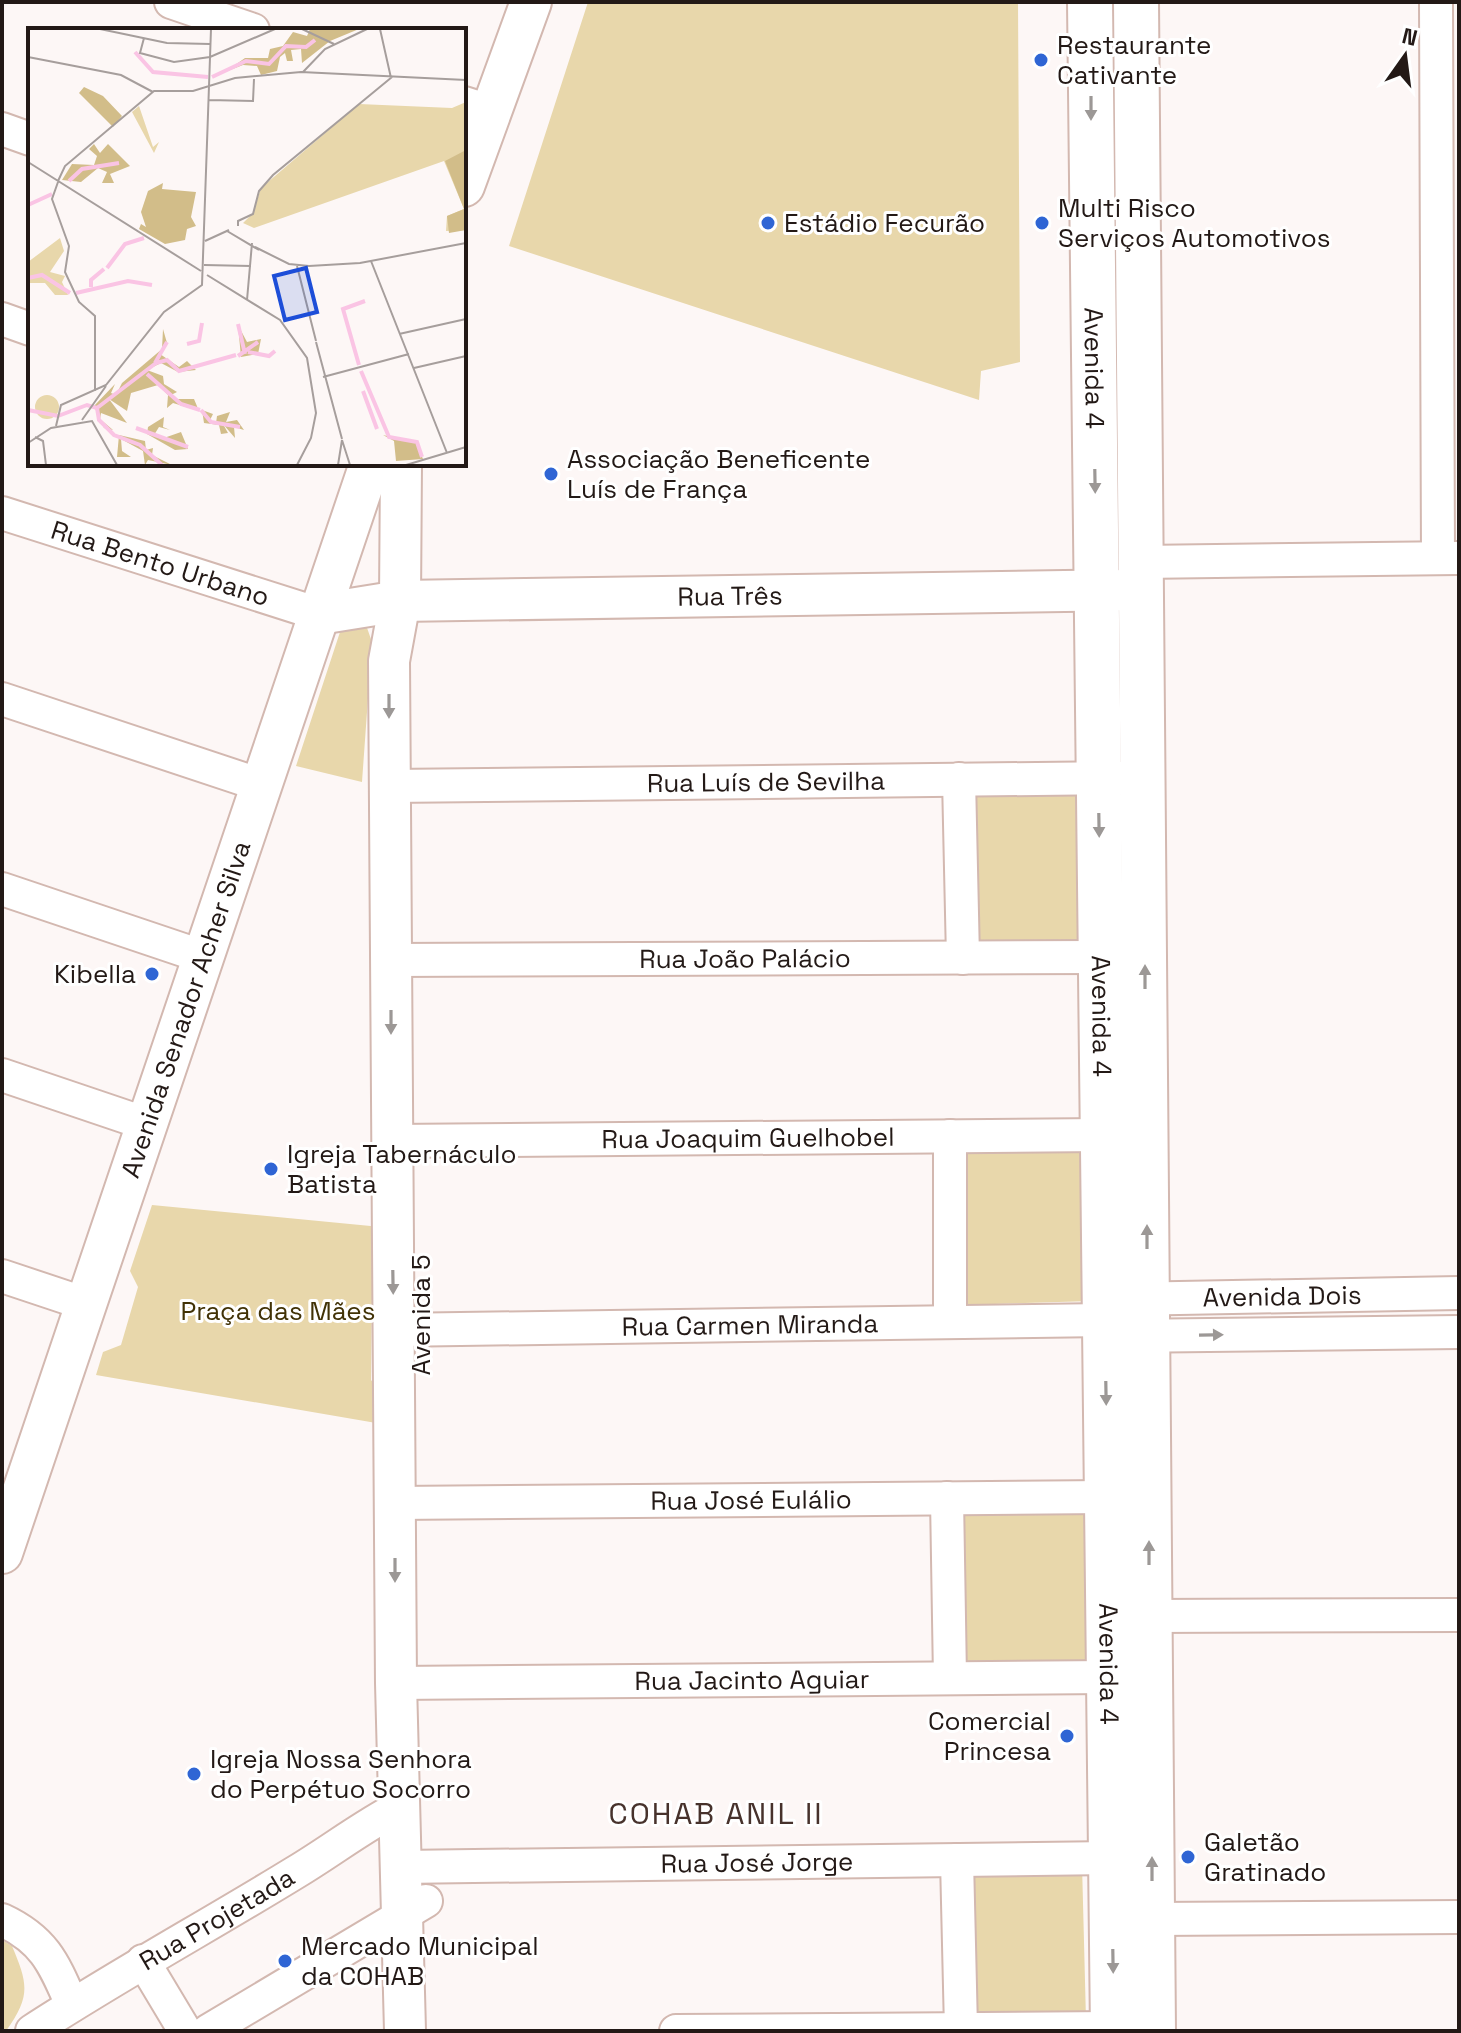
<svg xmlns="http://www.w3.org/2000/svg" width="1461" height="2033" viewBox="0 0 1461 2033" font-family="'Space Grotesk',sans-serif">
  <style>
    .green { fill: #e8d7ab }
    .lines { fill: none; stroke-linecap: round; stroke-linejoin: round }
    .minor-casing { stroke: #d3b8b0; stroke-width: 36 }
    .tertiary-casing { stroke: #d3b8b0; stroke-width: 44 }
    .secondary-casing { stroke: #d3b8b0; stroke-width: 48 }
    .minor { stroke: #fff; stroke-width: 32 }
    .tertiary { stroke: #fff; stroke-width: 40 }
    .secondary { stroke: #fff; stroke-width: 44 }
    .oneway { fill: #9c9896 }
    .poi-dot { fill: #2f65d4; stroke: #fff; stroke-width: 3 }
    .labels { text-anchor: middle; stroke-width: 6; stroke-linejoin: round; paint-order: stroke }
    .poi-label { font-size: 26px; fill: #231916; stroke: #fff; text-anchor: start }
    .street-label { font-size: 26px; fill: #231916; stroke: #fff }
    .park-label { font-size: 26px; fill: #413206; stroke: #fff }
    .quarter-label { font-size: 30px; letter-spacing: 2px; fill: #47322c; stroke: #fff }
    .inset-river { fill: none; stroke: #fac4e4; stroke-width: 4 }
    .inset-road { fill: none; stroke: #a69e9c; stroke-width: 2 }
    .view { fill: #1d4ed8; fill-opacity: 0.15; stroke: #1d4ed8; stroke-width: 4 }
    .inset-edge { fill: none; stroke: #231916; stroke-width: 4 }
  </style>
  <rect width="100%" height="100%" fill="#fdf7f6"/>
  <path class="green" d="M588,2H1018L1020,362L981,371L979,400L509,246Z
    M354,623L366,625L372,642L362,782L296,766L340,632Z
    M1091,786L1095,941L980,944L976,789Z
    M960,1150H1092V1301L962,1305Z
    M152,1205L381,1227L383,1284L372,1293L371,1380L381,1393L382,1424L96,1375L103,1352L121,1345L138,1287L130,1271Z
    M1093,1508V1661L964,1662V1509Z
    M966,1862L1082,1864L1086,2020L973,2019Z
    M2,1940L12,1946C28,1984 31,1996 6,2031H2Z"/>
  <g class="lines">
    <defs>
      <g id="minor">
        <path d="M171,2L253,30"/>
        <path d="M1436,2L1438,558"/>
        <path d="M464,103L489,111"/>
        <path d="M2,129L30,139"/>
        <path d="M2,319L30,329"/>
        <path id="s1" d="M2,513L319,614"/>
        <path d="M1141,562L1458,558"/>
        <path d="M2,699L261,785"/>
        <path d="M959,779L963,958"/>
        <path id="s2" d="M390,786L1120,778"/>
        <path d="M2,889L204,957"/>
        <path id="s3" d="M391,960L1100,957"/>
        <path d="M2,1075L147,1124"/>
        <path d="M950,1136V1322"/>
        <path id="s4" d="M392,1141L1103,1135"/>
        <path d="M2,1276L86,1304"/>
        <path id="s5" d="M1126,1299L1459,1293"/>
        <path id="s6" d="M394,1330L1105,1320"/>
        <path d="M1124,1336L1459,1332"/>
        <path d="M947,1498L950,1678"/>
        <path id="s7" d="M395,1503L1107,1497"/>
        <path d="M1150,1616L1459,1615"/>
        <path id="s8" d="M396,1683L1109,1677"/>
        <path d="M957,1860L961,2029"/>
        <path id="s9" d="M401,1867L1112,1858"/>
        <path d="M1153,1919L1459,1917"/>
        <path d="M2,1920C45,1940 54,1964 72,2005"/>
        <path d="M143,1961L185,2031"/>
        <path id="s10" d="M32,2031C118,1975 208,1926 296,1872C331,1851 363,1826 400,1807"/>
        <path d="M208,2031L426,1901"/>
        <path d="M676,2031L1113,2028"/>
      </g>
      <g id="tertiary">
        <path d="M464,186L531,2"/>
        <path d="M401,464L400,601L389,661L396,1683L405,2031"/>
        <path id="s11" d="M319,614L400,601L1130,590"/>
        <path id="s12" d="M2,1553L370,464"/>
      </g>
      <g id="secondary">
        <path id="s13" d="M1090,2L1113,2031"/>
        <path d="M1136,2L1153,2031"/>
      </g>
    </defs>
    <use href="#minor" class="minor-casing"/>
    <use href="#tertiary" class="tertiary-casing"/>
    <use href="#secondary" class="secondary-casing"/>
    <use href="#minor" class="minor"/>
    <use href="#tertiary" class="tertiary"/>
    <use href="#secondary" class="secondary"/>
  </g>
  <defs><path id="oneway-solid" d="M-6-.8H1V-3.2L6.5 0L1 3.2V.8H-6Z" transform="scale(2)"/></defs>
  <g class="oneway">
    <use href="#oneway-solid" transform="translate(1091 108) rotate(90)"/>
    <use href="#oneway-solid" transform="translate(1095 481) rotate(89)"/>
    <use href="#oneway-solid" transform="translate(389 706) rotate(90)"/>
    <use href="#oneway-solid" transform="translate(1099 825) rotate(89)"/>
    <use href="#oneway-solid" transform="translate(1145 977) rotate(-90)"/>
    <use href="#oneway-solid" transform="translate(391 1022) rotate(90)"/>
    <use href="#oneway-solid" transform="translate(1147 1237) rotate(-90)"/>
    <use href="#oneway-solid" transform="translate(393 1282) rotate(89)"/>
    <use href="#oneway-solid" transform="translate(1211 1335) rotate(-1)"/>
    <use href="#oneway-solid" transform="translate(1106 1393) rotate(89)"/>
    <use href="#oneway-solid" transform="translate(1149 1553) rotate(-90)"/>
    <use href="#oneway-solid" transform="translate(395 1570) rotate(90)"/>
    <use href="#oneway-solid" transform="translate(1152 1869) rotate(-90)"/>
    <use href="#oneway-solid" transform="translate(1113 1961) rotate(89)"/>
  </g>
  <g class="poi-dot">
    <circle cx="1041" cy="60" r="8"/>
    <circle cx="768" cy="223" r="8"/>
    <circle cx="1042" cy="223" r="8"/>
    <circle cx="551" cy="474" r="8"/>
    <circle cx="152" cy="974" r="8"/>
    <circle cx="271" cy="1169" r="8"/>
    <circle cx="1067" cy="1736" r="8"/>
    <circle cx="194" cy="1774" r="8"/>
    <circle cx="1188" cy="1857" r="8"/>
    <circle cx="285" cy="1961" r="8"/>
  </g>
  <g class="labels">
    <g class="poi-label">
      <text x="1057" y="54">Restaurante<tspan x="1057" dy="30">Cativante</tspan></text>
      <text x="1058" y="217">Multi Risco<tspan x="1058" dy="30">Serviços Automotivos</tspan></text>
      <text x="784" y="232">Estádio Fecurão</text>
      <text x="567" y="468">Associação Beneficente<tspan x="567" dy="30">Luís de França</tspan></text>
      <text x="136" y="983" text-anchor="end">Kibella</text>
      <text x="287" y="1163">Igreja Tabernáculo<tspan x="287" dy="30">Batista</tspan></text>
      <text x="1051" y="1730" text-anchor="end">Comercial<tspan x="1051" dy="30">Princesa</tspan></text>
      <text x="210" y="1768">Igreja Nossa Senhora<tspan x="210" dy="30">do Perpétuo Socorro</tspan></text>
      <text x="1204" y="1851">Galetão<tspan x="1204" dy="30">Gratinado</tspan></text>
      <text x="301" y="1955">Mercado Municipal<tspan x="301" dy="30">da COHAB</tspan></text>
    </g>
    <g class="street-label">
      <text dy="9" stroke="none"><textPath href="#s13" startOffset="366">Avenida 4</textPath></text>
      <text dy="9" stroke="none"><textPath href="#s1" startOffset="166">Rua Bento Urbano</textPath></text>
      <text dy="9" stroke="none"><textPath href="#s11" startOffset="412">Rua Três</textPath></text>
      <text dy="9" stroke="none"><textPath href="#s2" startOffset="376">Rua Luís de Sevilha</textPath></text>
      <text dy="9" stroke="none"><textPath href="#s3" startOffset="354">Rua João Palácio</textPath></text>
      <text dy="9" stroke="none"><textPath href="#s12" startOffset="574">Avenida Senador Acher Silva</textPath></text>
      <text dy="9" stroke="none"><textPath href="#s13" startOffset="1014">Avenida 4</textPath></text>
      <text dy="9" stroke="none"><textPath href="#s4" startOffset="356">Rua Joaquim Guelhobel</textPath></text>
      <text dy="9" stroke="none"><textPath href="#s5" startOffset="156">Avenida Dois</textPath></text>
      <text transform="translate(421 1315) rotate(-90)" y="9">Avenida 5</text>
      <text dy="9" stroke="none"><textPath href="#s6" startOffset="356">Rua Carmen Miranda</textPath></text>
      <text dy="9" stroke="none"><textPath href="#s7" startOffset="356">Rua José Eulálio</textPath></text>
      <text dy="9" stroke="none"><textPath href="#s13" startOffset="1662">Avenida 4</textPath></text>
      <text dy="9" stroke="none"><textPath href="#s8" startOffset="356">Rua Jacinto Aguiar</textPath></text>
      <text dy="9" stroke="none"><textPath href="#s9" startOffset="356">Rua José Jorge</textPath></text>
      <text dy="9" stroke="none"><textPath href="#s10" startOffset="216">Rua Projetada</textPath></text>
    </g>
    <g class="park-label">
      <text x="278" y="1320">Praça das Mães</text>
    </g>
    <g class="quarter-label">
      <text x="716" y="1824">COHAB ANIL II</text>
    </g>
  </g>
  <g transform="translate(28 28)">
    <rect width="438" height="438" fill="#fdf7f6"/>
    <path d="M438,74V202L418,203L419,188L436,181L416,133L226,200L215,195L225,185L233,160L331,76L424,80ZM111,78L125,119L131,114L126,125L104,84ZM32,210L36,223L22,244L37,248L34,254L40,267H27L17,255H0V234ZM7 379a12 12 0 1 1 24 0a12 12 0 1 1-24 0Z" fill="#e8d7ab"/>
    <path d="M282,1H331L302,13L274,35L273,21L263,22L265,33H259L257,25L252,29L249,43L233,47L229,38L215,37L197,44L217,30H240L242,21L255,18L265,4L279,8ZM56,59L75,68L94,88L85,99L51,65ZM66,116L72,125L80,116L102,138L82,146L86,155H74L79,144L70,140L53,154L34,152L44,136L66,137L69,128L61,121ZM438,122V202L421,205L419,188L436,181L417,133ZM135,155L134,161L168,164L163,189L168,198L159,201L157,212L137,216L111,201L113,196L118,199L113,184L120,163ZM210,297L219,314L233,311L230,326L213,329ZM135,301L139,315L132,326L151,339L159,333L168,342L150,344L133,335L119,342L135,348L136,356L149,364L143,367L147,371H166L171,383L145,375L139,380L140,367L130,357L103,365L99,383L81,371L99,395L73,385L72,391L85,402L76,400L66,378L87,356L83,365L88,367L94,355L134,321ZM174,382L185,386L182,392L188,395L189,388L202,384L198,394L209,392L216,402L206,399L207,410L195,396L200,405L193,406L191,397L176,395ZM136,389L135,399L142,402L131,399L126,407L133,411L153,404L160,421L147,422L119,406L120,399ZM91,407L117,413L118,422L125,420L124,427L144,437L120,432L117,437L115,423L93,411L94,423L103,429H89ZM355,407L388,415L395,431L368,433L366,413Z" fill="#d2bd89"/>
    <path class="inset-river" d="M107,24L125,44L180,49M184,49L218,33L241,36L258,18L278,19L287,12M41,153L54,141L91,135M0,177L24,166M79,240L97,216L116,210M0,250L14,247L42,265M63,259V252L76,241M48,265L100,253L124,257M210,296L217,326M159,316L171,313L174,295M220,324L241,328L247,323M210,328L230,314M127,335L139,314M331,337L315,281L337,273M333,343L361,409L389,414L394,429M119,346L153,376L172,382M335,363L349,401M0,382L30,388L59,377L69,380M173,382L183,394L212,399M108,400L160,419M134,437L112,417L86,407L71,392L69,380L128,335L139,332L151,343L208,327"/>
    <path class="inset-road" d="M72,1L139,15L182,16M274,1L306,16M352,1L363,50M116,10L112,25L146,34L182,29L247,1M0,29L93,47L125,64M275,44L297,21L339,1M181,72L225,73L226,51M0,134L173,243M30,153L37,138L126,63H165L207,50L273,44L438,52M30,154L24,171L41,218L37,244L51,274L67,288V363M210,198V193L225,186L231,163L245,147L364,49M199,203L231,222M177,213L201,202M227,219L261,236L281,238L332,235L438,215M343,233L419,425M176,237L223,238M269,238L288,313M179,247L252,292L279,330L288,385L283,410L269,437M219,272L224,215M371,306L438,291M288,314L314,411M386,340L438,328M295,349L381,326M54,392L78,358M28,398L33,377L78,357L136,284L174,257L183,1M7,409L15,413L18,437M314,412L322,437M0,415L23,400L64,393L89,437M310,437L314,412M378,437L438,419"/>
    <path class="view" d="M278,240L289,284L257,292L246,248Z"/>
    <rect width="438" height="438" class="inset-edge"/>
  </g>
  <rect width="1461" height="2033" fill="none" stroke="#231916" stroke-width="8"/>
  <g transform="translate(1405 56) rotate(14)" stroke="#ffffff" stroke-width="6" paint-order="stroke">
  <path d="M0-6L14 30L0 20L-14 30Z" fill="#231916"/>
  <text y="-12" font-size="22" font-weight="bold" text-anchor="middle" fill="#231916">N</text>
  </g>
</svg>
